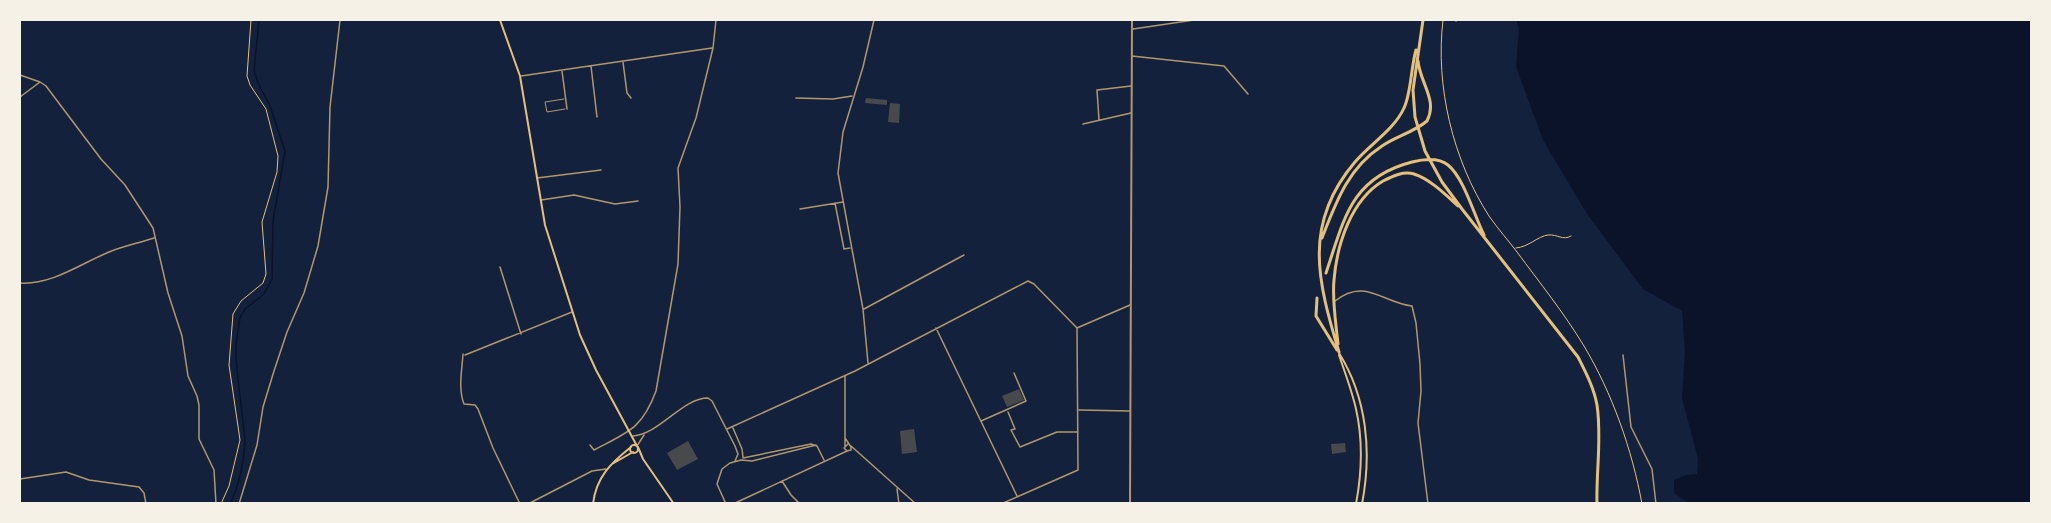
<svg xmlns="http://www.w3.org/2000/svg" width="2051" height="523" viewBox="0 0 2051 523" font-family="Poppins,sans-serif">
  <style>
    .water { fill: #0b132b }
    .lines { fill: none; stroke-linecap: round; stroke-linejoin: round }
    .stream { stroke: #0b132b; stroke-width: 1.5 }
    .building { fill: #48494c }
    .path { stroke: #e5c07b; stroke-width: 1 }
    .service { stroke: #b1986c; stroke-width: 1 }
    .minor { stroke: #b1986c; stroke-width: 1.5 }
    .tertiary { stroke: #b1986c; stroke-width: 2 }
    .secondary { stroke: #e5c07b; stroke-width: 2 }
    .primary { stroke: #e5c07b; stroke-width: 3 }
  </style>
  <rect width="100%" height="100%" fill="#14213d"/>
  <path class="water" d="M1516,20H2031V503L1690,504L1674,493V480L1686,475L1697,474L1698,459L1682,398L1685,351L1682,311L1643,289L1587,214L1543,140L1516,67L1519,28Z"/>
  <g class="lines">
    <path class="stream" d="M230,504C239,485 244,460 245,439L236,361V343L240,318L245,309L264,294L272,279L273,221L285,151L270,106L259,85L254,71L259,20"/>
  </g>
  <path class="building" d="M866,98L887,100V105L865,103Z
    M890,103L900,104L899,123L888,122Z
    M1019,389L1024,400L1007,407L1002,396Z
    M914,429L917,452L902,454L900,431Z
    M688,441L698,459L677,470L667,453Z
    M1345,443L1346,452L1332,454L1331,444Z"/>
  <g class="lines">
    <path class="path" d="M1443,20C1435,86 1453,160 1489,216C1498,229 1508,240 1517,252C1540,283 1564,313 1584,346C1612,393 1632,449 1642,504
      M1516,248C1529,247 1538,236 1548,235C1557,234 1563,241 1571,236
      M221,504L229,486L240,440L229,365L233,314L241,301L263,283L266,274L262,222L277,172L278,156L266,109L250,85L247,76L251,20"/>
    <path class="service" d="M564,99L545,102L547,112L565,109"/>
    <path class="minor" d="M1456,21L1457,20
      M1133,29L1194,20
      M1132,56L1224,66L1248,94
      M623,62L627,93L631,98
      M591,66L597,117
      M562,71L567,109
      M20,75L40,82L46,86L101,159L125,185L153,228L168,293L182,336L188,376L197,396L199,405V439L214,470L216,504
      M521,76L712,48
      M20,97L40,82
      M796,98L833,99L852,96
      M1099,120L1097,90L1131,86
      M1083,124L1131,113
      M537,178L601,170
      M541,200L574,195L615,204L638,201
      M835,203L844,249L850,248
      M800,209L843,202
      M500,267L521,334
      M20,283C52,285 80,264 109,252C123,246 139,243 154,238
      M1335,301C1365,277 1383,303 1412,306L1416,323L1420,364L1421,391L1418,423L1428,504
      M864,309L964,255
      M936,328L1017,496
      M463,354C462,370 458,389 464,404L475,405L478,409L493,448L520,504
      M465,355L572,312
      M1623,355L1631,427L1652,469L1656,504
      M868,363L863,309L838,173L843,132L863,67L874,20
      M1079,410L1130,411
      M1008,412L1015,429L1011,430L1020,447L1057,432H1078
      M981,421L1026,401L1014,373
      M733,428L742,449L743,457
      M727,429L855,371L1028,281L1034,284L1077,328
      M633,436C660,434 682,398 708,398L712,401L735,446L738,454L735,461
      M845,438L851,447V450L847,451L844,448L848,444
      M590,445L594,450C628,432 642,429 656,391L678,264L680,207L678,168L696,118L713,48L716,20
      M637,446L644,435
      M845,446V376
      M851,446L916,504
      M743,458L811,444L817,446L824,460
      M20,479L66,472L89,480L139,487L144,493L146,504
      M782,481L791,495L800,504
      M897,489L899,504
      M239,504L257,445L263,407L274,371L287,332L304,293L318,246L328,187L330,107L340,20
      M528,504L592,471L606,469
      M726,504L717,484L722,469L730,463L741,460L752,461L816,445
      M733,504L847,451
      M1001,504L1078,470L1077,328L1130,305"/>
    <path class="tertiary" d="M1130,504L1132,20"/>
    <path class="secondary" d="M500,20L520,76L545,225L580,335L596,370L637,446
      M1339,353C1367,398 1372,452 1362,504
      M1339,355C1345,373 1352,391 1356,409C1363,440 1362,472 1356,504
      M630 449a4 4 0 1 1 8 0a4 4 0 1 1-8 0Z
      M638,447L643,459L674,504
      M612,464L633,452
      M593,504C596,477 611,463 631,447"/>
    <path class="primary" d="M1423,20L1413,90L1415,117L1425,151L1442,182L1462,209L1578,357C1586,373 1594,388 1597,405C1602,438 1596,471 1597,504
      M1322,238C1336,202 1348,168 1382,146C1397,136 1414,132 1427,121C1438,100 1420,83 1418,61
      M1326,273C1344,220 1350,178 1412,162C1424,159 1438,157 1448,165C1464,178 1474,215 1484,235
      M1317,298L1316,316L1337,350
      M1338,344C1336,323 1332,301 1334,280C1337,244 1351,200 1383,181C1393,176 1403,171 1414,174C1430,179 1446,195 1458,206
      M1339,352C1318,282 1302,224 1355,162C1370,144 1394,130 1404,108C1411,94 1411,67 1416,50"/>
  </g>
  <rect width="2051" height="523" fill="none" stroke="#f6f1e7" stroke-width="42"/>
</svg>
